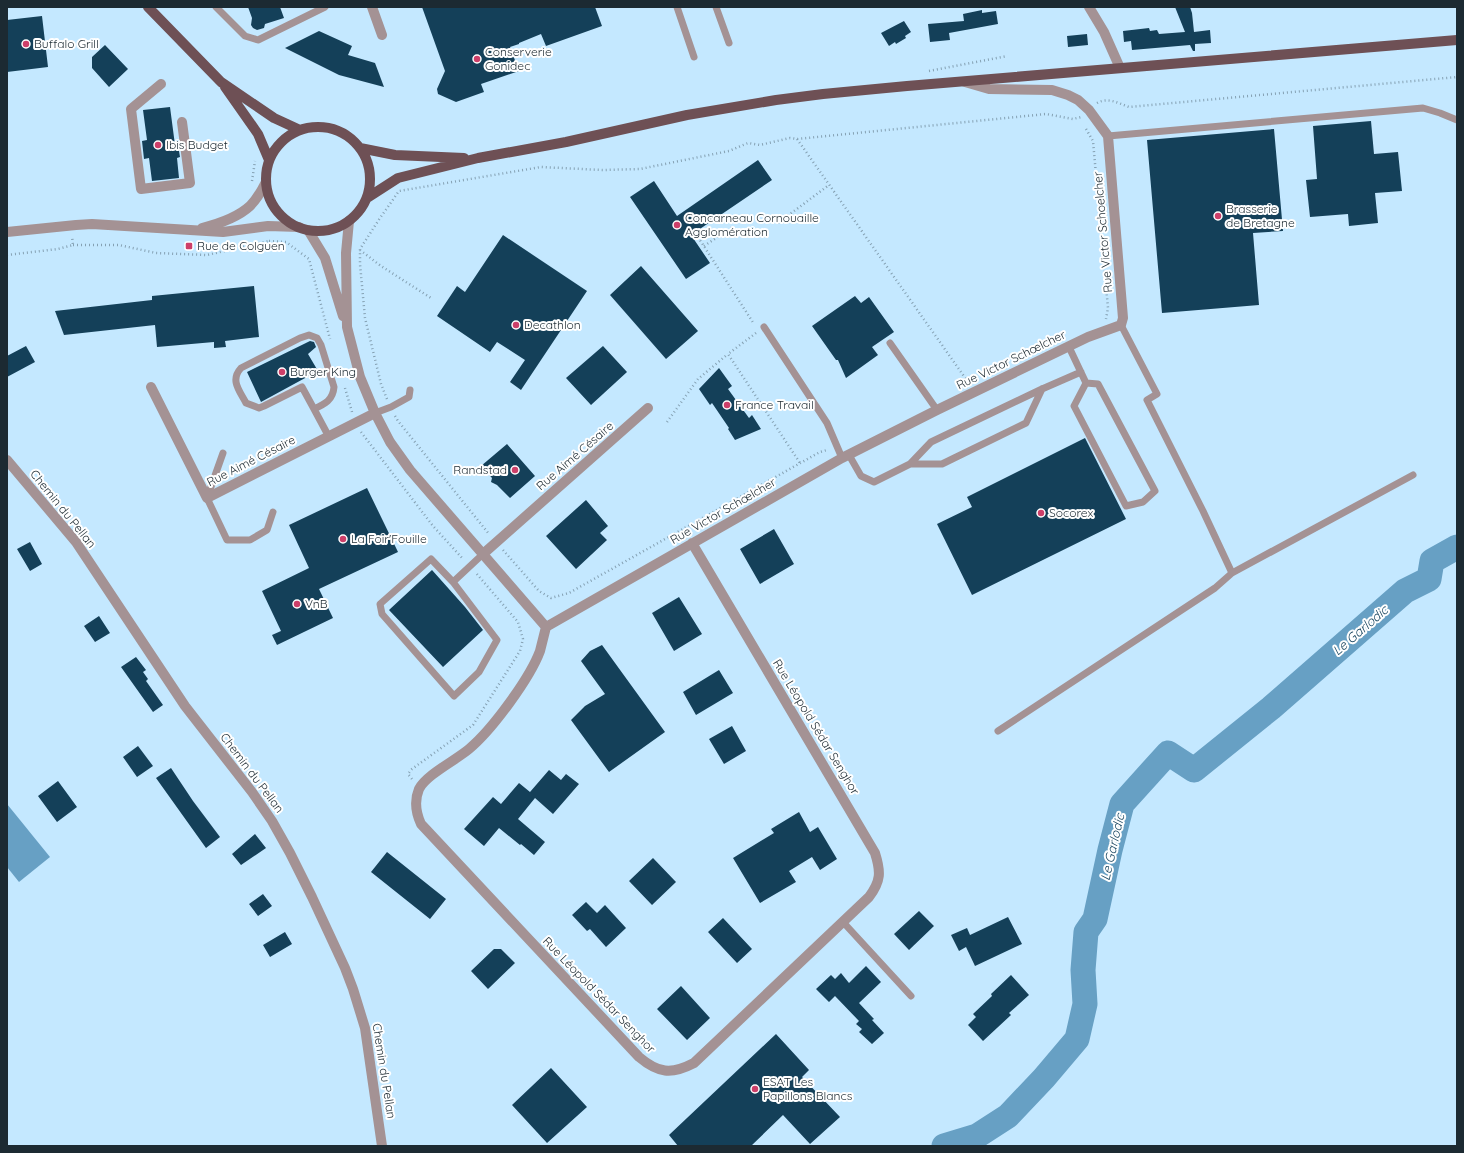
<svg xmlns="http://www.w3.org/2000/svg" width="1464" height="1153" viewBox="0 0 1464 1153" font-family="Quicksand,sans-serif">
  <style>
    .water { fill: #67a0c4 }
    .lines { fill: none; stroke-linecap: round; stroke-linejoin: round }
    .river { stroke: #67a0c4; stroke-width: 25 }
    .building { fill: #144059 }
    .path { stroke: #85a1b3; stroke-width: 2.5; stroke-dasharray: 1 3; stroke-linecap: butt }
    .service { stroke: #a49294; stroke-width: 7 }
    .minor { stroke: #a49294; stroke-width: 10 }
    .primary { stroke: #6e5055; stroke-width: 10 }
    .poi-dot { fill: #cd3f69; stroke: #fff; stroke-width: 1.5 }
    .labels { text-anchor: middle; stroke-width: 4; stroke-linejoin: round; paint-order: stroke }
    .poi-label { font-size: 12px; fill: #1c2a32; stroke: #fff; text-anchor: start }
    .street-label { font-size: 12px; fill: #1c2a32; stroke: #fff }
    .water-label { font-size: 13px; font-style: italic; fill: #1a4761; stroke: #fff }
  </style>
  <rect width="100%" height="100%" fill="#c4e8ff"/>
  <path class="water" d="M7,804L50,857L19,882L7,867Z"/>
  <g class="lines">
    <path class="river" d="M944,1146L977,1136L1008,1116L1044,1078L1077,1039L1085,1004L1083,970L1086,932L1095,919L1110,850L1122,804L1168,753L1194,770L1271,708L1405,591L1429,579L1432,561L1457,547"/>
  </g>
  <path class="building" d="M248,7H280L284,18L265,24L264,28L257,30L253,28L251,25L252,18Z
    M422,7H595L602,26L546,46L541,34L519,43V44L510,47L519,71L481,84L484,92L456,102L438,94L437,89L445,71Z
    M1175,7H1190L1192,13L1194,32L1210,30L1211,43L1195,44V51H1193L1190,45L1132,50L1131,41L1124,42L1123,31L1149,28L1150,31L1157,30L1159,34L1185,32Z
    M982,10V13L996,11L998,24L949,33L950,40L930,42L928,24L964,21L963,14Z
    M42,16L48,67L7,72V20Z
    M904,21L911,32L905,36L906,38L896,44L895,42L889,46L881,33Z
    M319,31L352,46L348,55L375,63L384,87L339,75L285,48Z
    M1087,34L1088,45L1068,47L1067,36Z
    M105,45L128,69L109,87L92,68V57Z
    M170,107L175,145H178L180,157L177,158L179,178L152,181L149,158L144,159L142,141L147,140L143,110Z
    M1371,121L1374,154L1398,152L1402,191L1375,193L1378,223L1349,226L1348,214L1310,217L1306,180L1317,179L1313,126Z
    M1274,129L1283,231L1253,233L1259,305L1162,313L1147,140Z
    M758,160L772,180L691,235L710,263L686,279L630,197L654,181L677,216Z
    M503,235L587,291L521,390L510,382L525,360L497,342L490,352L437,316L457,286L465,292Z
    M641,266L698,331L666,359L610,295Z
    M254,286L259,337L225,341L226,347L214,348V342L157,347L155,325L64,335L55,311L152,300V296Z
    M855,296L861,303L869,297L894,332L872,347L878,355L846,378L838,360H836L812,326Z
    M310,341L314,342L316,347L308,354L318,371L261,402L247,372Z
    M26,346L35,362L7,377V356Z
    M603,346L627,372L591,405L566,378Z
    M719,368L732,386L728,389L749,418L752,415L761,429L735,440L728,429L729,428L712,403L710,405L699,389Z
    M1085,438L1126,519L972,595L937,524L972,507L967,497Z
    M507,444L535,476L510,498L497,485L491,482L492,478L481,466Z
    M367,488L398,552L319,589L333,618L277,645L272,635L281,631L262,591L309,568L289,525Z
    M586,500L608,526L600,533L607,540L576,569L546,536Z
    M774,529L794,564L760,584L740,549Z
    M30,542L42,564L30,571L17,549Z
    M432,570L465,607L483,630L443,667L389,610Z
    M679,597L702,634L674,651L652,613Z
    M99,616L110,633L95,642L84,626Z
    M602,645L665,732L609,772L571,720L585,706L605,694L581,661L590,651Z
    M136,657L146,670L143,672L148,679L146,681L163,705L153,712L121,667Z
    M719,670L733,693L696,715L683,692Z
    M732,726L746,751L724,764L709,739Z
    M138,746L153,766L137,777L123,757Z
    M171,768L193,801L220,837L206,848L156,778Z
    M549,770L561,780L566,774L579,784L553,814L535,798L518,819L545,842L534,855L521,844L520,845L499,828L484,846L464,829L493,797L501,804L519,783L530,792Z
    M58,781L77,807L57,822L38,796Z
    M799,812L810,832L818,827L837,859L820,870L812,857L789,871L796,882L760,903L733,858L774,833L771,829Z
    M255,834L266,848L241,865L232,854Z
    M387,852L446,899L430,919L371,872Z
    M653,858L676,882L652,905L629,881Z
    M263,894L272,906L258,916L249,904Z
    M586,902L597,913L605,905L626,928L606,947L590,929L587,931L572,915Z
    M919,911L934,926L909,950L894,934Z
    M1008,917L1022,944L975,966L966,947L959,951L951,935L967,928L970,935Z
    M723,918L752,949L737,963L708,932Z
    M285,932L292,944L270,957L263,945Z
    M494,949H501L515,963L488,989L471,971Z
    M866,966L881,982L859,1003L874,1019L872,1020L884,1033L872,1044L859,1032L862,1029L856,1024L859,1021L835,996L829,1002L816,989L831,975L835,979L841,973L849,983Z
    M1011,975L1029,995L1009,1013L1011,1015L983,1041L968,1025L976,1017L973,1014L992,996L991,994Z
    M681,986L710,1018L687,1040L657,1009Z
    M776,1034L809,1070L802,1077L840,1117L810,1144L783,1115L751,1146H678L669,1135Z
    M551,1068L587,1107L547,1143L512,1105Z"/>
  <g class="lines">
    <path class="path" d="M929,71L1007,56
      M1097,103C1108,97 1118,103 1129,107L1457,77
      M1086,129L1093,141L1108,308L1106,319
      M797,139L968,382
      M252,181L255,161
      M778,223L829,185
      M698,237L754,324
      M269,241L286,242L309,259L330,339
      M73,245H119L156,253L207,255L269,241
      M704,246L733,227
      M360,250L381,266L431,298
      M7,255L58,249L73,245L72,236
      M756,333L728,354L800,463
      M345,388L352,412
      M387,399L381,384L365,318L360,264V249L380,218L399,191L541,167L602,170L640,169L729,151L748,143L760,145L790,138L797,139L1046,114L1073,119L1081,117
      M395,416L398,421L489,534
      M667,422L698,379L728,354
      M361,432L433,526L463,559
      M503,550L539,591L551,598L569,593L820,452L827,450
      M412,779L408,774L412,769L473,725L520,651L523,639L518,622L476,573"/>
    <path class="service" d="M216,7L245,36L258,40L325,7
      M677,7L694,57
      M716,7L729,43
      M1108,136L1423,108L1440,113L1457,120
      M1121,325L1157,394L1147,400L1203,511L1232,573
      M764,327L827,423L842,458
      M309,335L317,338L321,345L334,387C333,400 325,404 314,409L302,387L264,406L259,408L246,403C239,390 230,380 241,368L300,338Z
      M890,343L937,410
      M1069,347L1086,383L1074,406L1126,506L1143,502L1155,491L1098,384L1086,383
      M314,409L329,437
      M375,413L391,407L409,397L410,390
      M223,453L207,498L227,540H250L267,530L273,512
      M849,455L861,476L874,482L910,464L931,442L1042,389L1081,372
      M910,464H942L1026,423L1042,389
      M453,582L431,559L380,604L382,614L454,696L479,672L497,640L453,582L483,554
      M998,731L1215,588L1232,573L1413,475
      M843,922L911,996"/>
    <path class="minor" d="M372,7L382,35
      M1089,7L1104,32L1120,68
      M161,84L131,109L141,189L190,183L182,122
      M349,221L346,253L347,327L360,377L375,413L390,442L410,470L546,627
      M202,228C218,224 237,218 250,206C257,199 262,190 266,182
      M308,230L325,258L343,316
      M7,232L76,225L92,224L223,232L268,226L299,227
      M151,387L207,498L375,413
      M7,460L76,542L185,706L252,792L272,821L290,853L312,897L345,968L353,989L365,1028L382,1146
      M692,543L875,853C881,872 881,881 869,897L694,1063C671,1075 658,1073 639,1057L421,824C416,813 414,801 419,789C426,775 456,760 469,749C492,730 530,678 540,651C542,643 544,635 546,627L842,458L937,410L1088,337L1121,325L1123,318L1108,136L1089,110L1078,100L1068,95L1052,90L989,89L965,82
      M483,554L648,408"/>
    <path class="primary" d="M148,7L221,82L274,118L300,130
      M225,87L258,134L269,160
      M266 179a52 52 0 1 1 104 0a52 52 0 1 1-104 0Z
      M360,148L395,155L464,158
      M367,198L398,178L478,158L566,142L687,115L776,100L823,94L907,86L1457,40"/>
  </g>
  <g class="poi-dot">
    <circle cx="26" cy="44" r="4"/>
    <circle cx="477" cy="59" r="4"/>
    <circle cx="158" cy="145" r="4"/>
    <circle cx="1218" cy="216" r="4"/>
    <circle cx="677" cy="225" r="4"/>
    <rect x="185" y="242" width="8" height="8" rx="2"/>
    <circle cx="516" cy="325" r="4"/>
    <circle cx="282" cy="372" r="4"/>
    <circle cx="727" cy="405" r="4"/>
    <circle cx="515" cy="470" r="4"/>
    <circle cx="1041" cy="513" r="4"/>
    <circle cx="343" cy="539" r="4"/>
    <circle cx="297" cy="604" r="4"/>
    <circle cx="755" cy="1089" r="4"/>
  </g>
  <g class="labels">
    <g class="poi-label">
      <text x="34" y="48">Buffalo Grill</text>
      <text x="485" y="56">Conserverie<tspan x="485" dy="14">Gonidec</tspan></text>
      <text x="166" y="149">Ibis Budget</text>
      <text x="1226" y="213">Brasserie<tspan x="1226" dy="14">de Bretagne</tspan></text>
      <text x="685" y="222">Concarneau Cornouaille<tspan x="685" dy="14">Agglomération</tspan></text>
      <text x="197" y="250">Rue de Colguen</text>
      <text x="524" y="329">Decathlon</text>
      <text x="290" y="376">Burger King</text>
      <text x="735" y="409">France Travail</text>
      <text x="507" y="474" text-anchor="end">Randstad</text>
      <text x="1049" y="517">Socorex</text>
      <text x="351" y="543">La Foir'Fouille</text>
      <text x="305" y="608">VnB</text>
      <text x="763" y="1086">ESAT Les<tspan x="763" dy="14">Papillons Blancs</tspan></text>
    </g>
    <g class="street-label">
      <text transform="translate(1103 232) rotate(-95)" y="4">Rue Victor Schoelcher</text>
      <text transform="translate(1011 360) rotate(-26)" y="4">Rue Victor Schœlcher</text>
      <text transform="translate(575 456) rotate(-41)" y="4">Rue Aimé Césaire</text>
      <text transform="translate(251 461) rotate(-27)" y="4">Rue Aimé Césaire</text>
      <text transform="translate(63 509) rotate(51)" y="4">Chemin du Pellan</text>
      <text transform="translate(723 511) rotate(-30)" y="4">Rue Victor Schœlcher</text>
      <text transform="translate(816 727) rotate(59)" y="4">Rue Léopold Sédar Senghor</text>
      <text transform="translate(252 773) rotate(53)" y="4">Chemin du Pellan</text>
      <text transform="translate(599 995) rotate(46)" y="4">Rue Léopold Sédar Senghor</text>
      <text transform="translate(384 1071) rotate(81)" y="4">Chemin du Pellan</text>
    </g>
    <g class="water-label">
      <text transform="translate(1360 630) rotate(-41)" y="5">Le Garlodic</text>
      <text transform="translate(1112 847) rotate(-77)" y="5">Le Garlodic</text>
    </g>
  </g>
  <rect width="1464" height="1153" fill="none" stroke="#1c2a32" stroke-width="16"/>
</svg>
